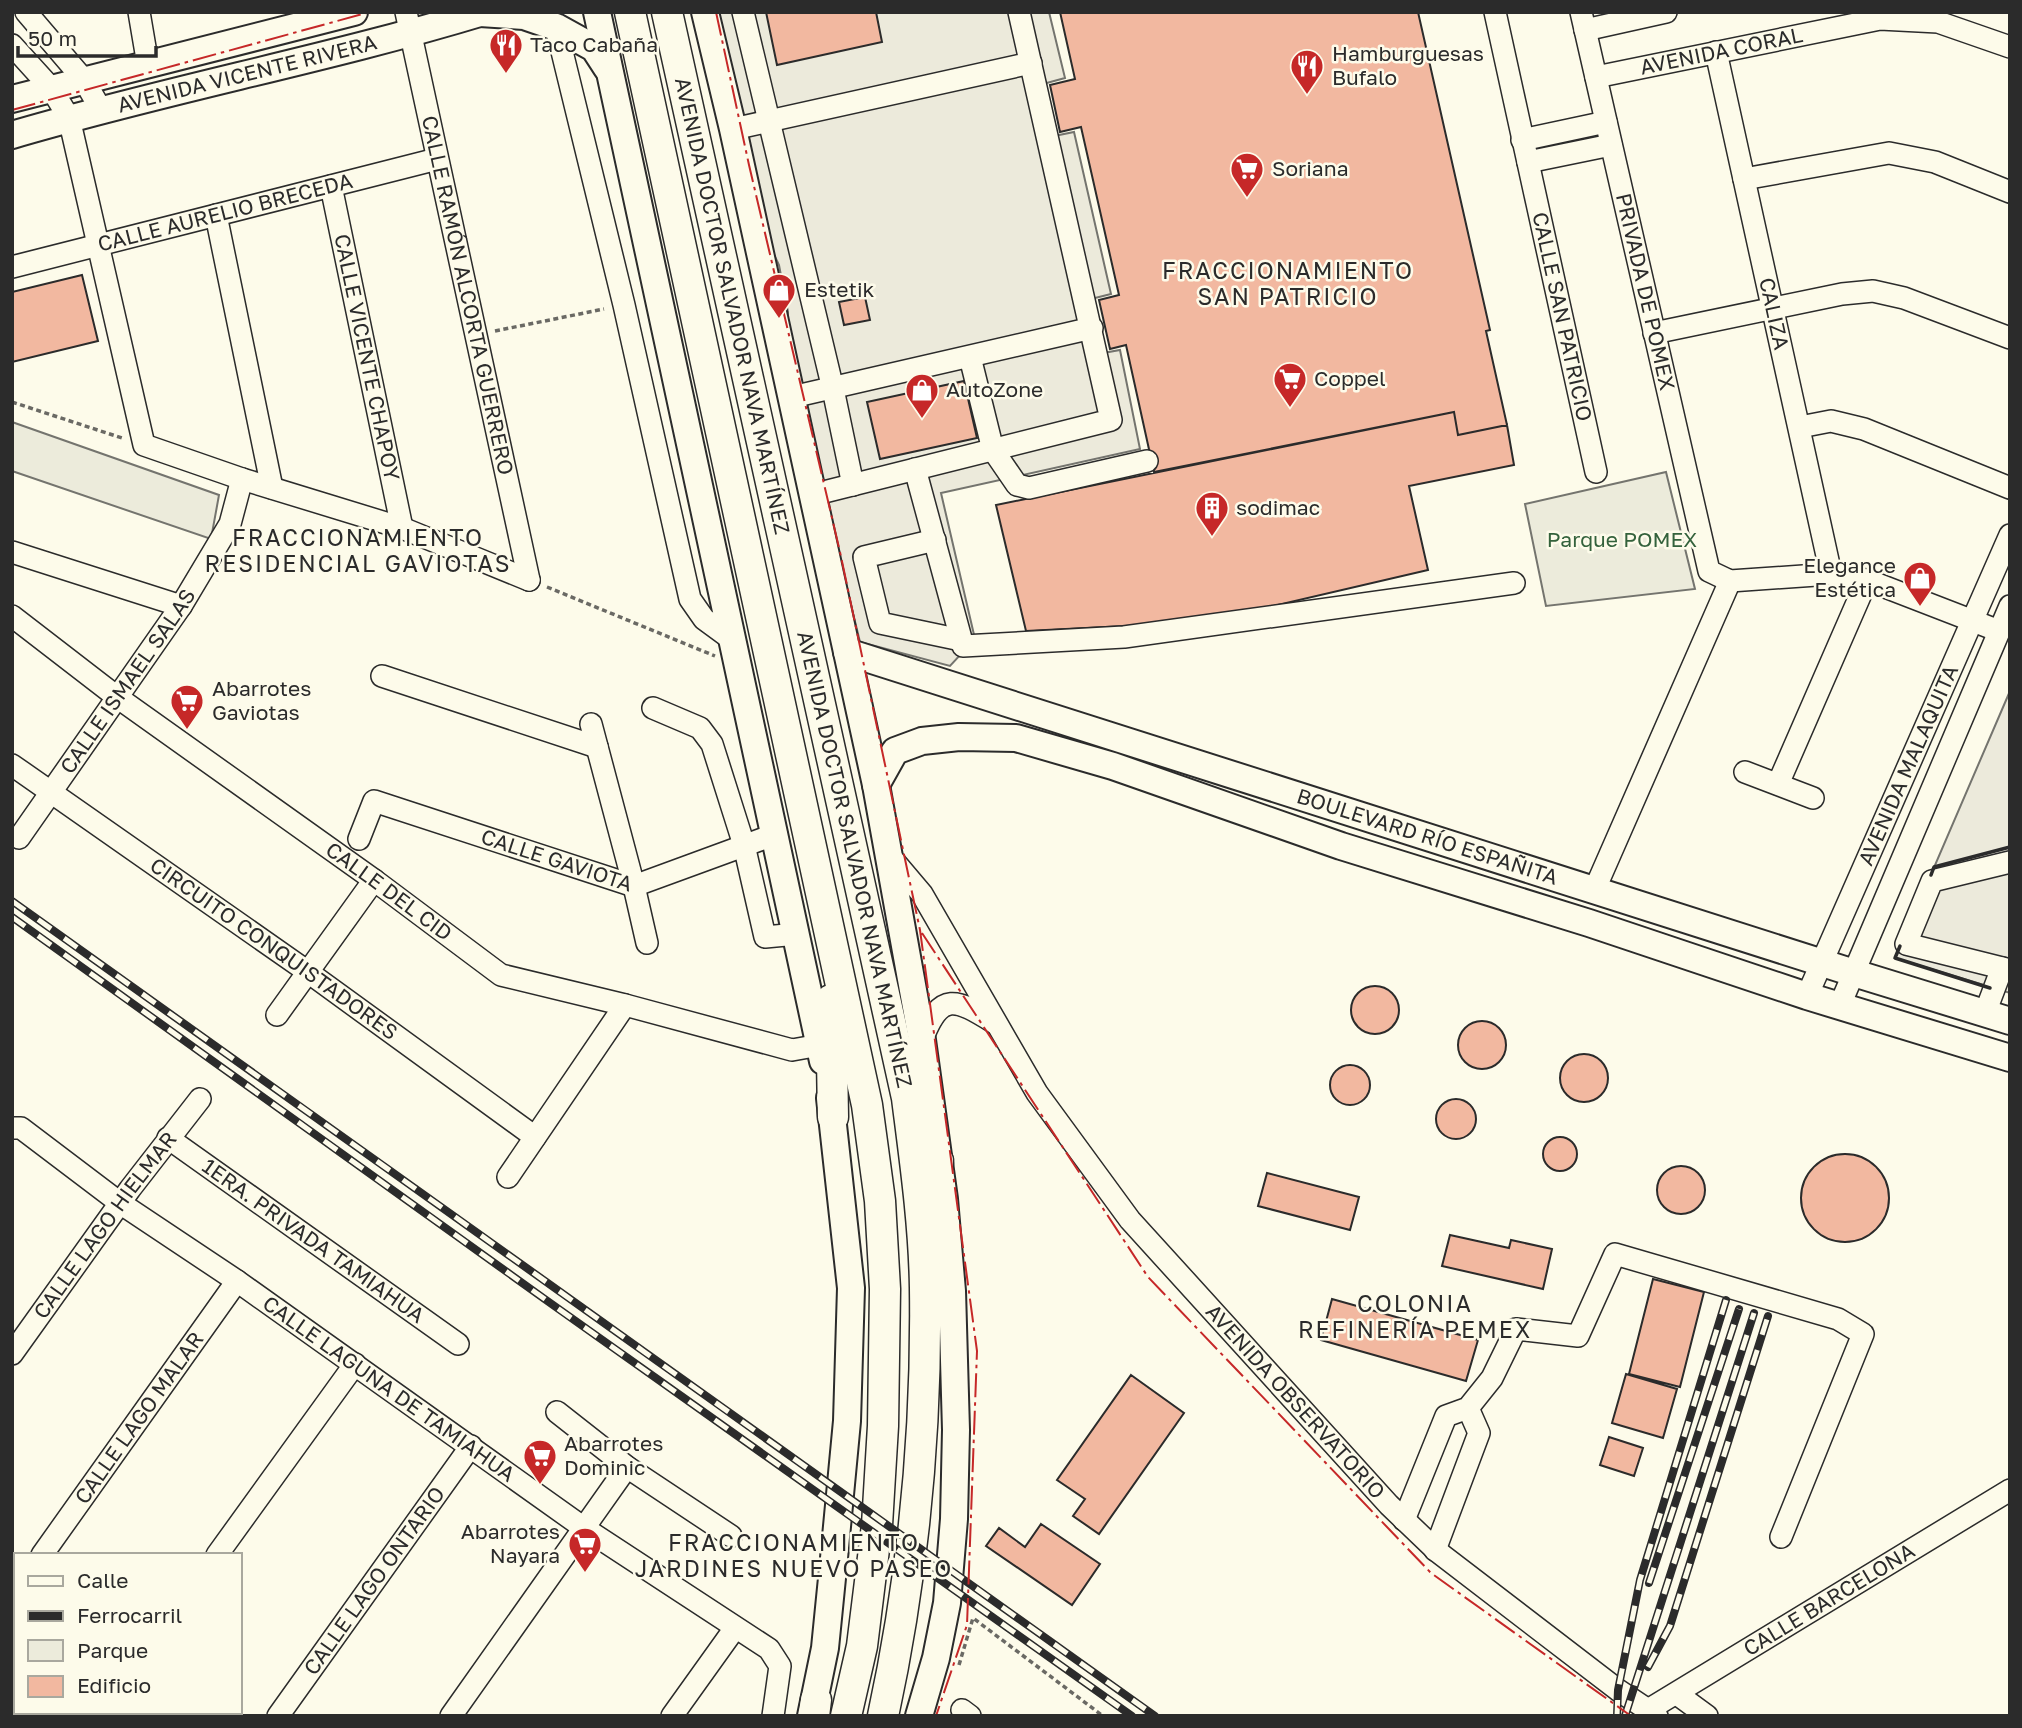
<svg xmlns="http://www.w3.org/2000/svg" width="2022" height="1728" viewBox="0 0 2022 1728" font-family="'Golos Text',sans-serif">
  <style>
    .green { fill: #ecebdb; stroke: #74746e; stroke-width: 2 }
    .parking { fill: #eceadb; stroke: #74746e; stroke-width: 2 }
    .building { fill: #f2b8a0; stroke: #2b2b2b; stroke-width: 2 }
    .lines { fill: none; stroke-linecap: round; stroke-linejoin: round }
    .minor-casing { stroke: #2b2b2b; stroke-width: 24 }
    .major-casing { stroke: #2b2b2b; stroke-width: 30 }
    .highway-casing { stroke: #2b2b2b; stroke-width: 33 }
    .path { stroke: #6a6964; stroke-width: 3.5; stroke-dasharray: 5 3.5; stroke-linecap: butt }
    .minor { stroke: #fdfbea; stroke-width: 21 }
    .major { stroke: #fdfbea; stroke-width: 26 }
    .highway { stroke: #fdfbea; stroke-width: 30 }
    .rail-casing { stroke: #2b2b2b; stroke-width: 8 }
    .rail { stroke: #fdfbea; stroke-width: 5; stroke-dasharray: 16; stroke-linecap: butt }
    .wall { stroke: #2b2b2b; stroke-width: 3.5 }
    .power { stroke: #c62828; stroke-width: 2; stroke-dasharray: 24 5 3.5 5; stroke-linecap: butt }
    .labels { text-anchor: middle; stroke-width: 5; stroke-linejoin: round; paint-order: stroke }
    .poi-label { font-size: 21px; fill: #2b2b2b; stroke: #fdfbea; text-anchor: start }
    .street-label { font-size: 21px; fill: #2b2b2b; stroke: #fdfbea }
    .park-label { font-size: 21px; fill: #34623c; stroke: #fdfbea }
    .neighbourhood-label { font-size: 23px; letter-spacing: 2px; fill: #2b2b2b; stroke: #fdfbea }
  </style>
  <rect width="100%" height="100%" fill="#fdfbea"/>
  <path class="green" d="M12,422L219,495L211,539L12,471Z
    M1666,472L1695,589L1546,606L1525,504Z"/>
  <path class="parking" d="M718,12H1049L1065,78L1043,84L1054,136L1074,132L1111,294L1091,299L1103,353L1120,350L1140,449L941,493L975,639L950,666L860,642L786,338L788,312L779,265L766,238Z
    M2010,691V993L1895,958Z"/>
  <path class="building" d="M766,12H876L882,42L777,65Z
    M1060,12H1418L1490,330L1486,331L1507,425L1458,435L1454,412L1154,472L1126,345L1110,349L1099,300L1119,295L1081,127L1060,132L1050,85L1075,79Z
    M82,275L98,341L12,362V292Z
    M865,297L870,320L844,325L839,302Z
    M964,381L977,438L880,459L867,402Z
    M1454,412L1458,435L1507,425L1514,465L1409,486L1428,570L1205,622L1026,631L996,505Z
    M1351 1010a24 24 0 1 1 48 0a24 24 0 1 1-48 0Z
    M1458 1045a24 24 0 1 1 48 0a24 24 0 1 1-48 0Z
    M1560 1078a24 24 0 1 1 48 0a24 24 0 1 1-48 0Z
    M1330 1085a20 20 0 1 1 40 0a20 20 0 1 1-40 0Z
    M1436 1119a20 20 0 1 1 40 0a20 20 0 1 1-40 0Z
    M1543 1154a17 17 0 1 1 34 0a17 17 0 1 1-34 0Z
    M1801 1198a44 44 0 1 1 88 0a44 44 0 1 1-88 0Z
    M1657 1190a24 24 0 1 1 48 0a24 24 0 1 1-48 0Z
    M1267,1173L1359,1197L1350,1230L1258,1206Z
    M1450,1235L1509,1248L1511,1240L1552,1249L1543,1289L1442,1266Z
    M1653,1279L1704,1292L1680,1387L1629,1374Z
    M1332,1299L1478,1340L1466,1381L1321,1340Z
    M1626,1374L1677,1389L1663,1438L1612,1423Z
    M1131,1375L1184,1413L1099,1534L1073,1516L1085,1499L1057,1480Z
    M1609,1437L1643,1448L1634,1476L1600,1465Z
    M1041,1524L1100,1564L1072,1605L986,1546L999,1528L1025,1547Z"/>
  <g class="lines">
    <defs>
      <g id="minor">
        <path d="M26,12L84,80L101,110"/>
        <path d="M139,12L148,65"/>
        <path id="s1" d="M406,12L529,580"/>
        <path d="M743,12L833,389L853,485"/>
        <path id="s2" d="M1495,12L1596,472"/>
        <path id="s3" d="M1581,12L1709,571L1730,581L1831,574L1867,580L1999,631"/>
        <path d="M556,27L624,305L690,599L704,619L734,641"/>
        <path d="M1585,30L1666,12"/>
        <path d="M12,45L51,88L69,118L144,445L242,479L402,528L529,580"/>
        <path id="s4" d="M1716,52L1831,574"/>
        <path id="s5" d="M1596,77L1880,19L1938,22L2010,47"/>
        <path d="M733,129L1031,63"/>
        <path d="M1522,140L1606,122"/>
        <path d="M1528,162L1611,145"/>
        <path d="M1744,179L1889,153L1935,162L2010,192"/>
        <path id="s6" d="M331,186L402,528"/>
        <path d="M216,215L272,488"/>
        <path id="s7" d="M12,267L437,159"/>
        <path d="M1654,333L1842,294L1873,291L1904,298L2010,338"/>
        <path d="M970,357L993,450L1017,485L1029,488L1147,461"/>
        <path d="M792,397L1092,328"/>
        <path d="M1800,427L1831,421L1864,429L2010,488"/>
        <path d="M915,469L963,646L1124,637L1514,583"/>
        <path d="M812,495L1111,420L1019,12"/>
        <path d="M935,540L864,557L880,623L961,640"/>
        <path d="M12,552L181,606"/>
        <path id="s8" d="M12,616L117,697L374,880L501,975L625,1005L792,1050L820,1045"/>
        <path d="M382,676L597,747"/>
        <path d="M653,708L700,728L712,744L744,845L765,937L797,934"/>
        <path d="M591,724L634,886L647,943"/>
        <path id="s9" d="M12,765L308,972L535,1137"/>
        <path d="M1745,772L1813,798"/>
        <path d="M1778,784L1867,580"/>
        <path id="s10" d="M19,838L181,606L230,524L242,479"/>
        <path id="s11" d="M359,839L374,801L634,886L776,834"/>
        <path id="s12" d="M889,855L922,894L1037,1093L1130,1220L1389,1505L1438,1552L1618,1690L1657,1716"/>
        <path d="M2010,862L1932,881L1906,944L2010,970"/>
        <path d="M1594,891L1730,581"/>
        <path id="s13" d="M1807,996L2010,535"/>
        <path d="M1840,1005L2010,606"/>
        <path d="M1985,1013L2002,968"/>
        <path d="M277,1015L374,880"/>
        <path d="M922,1040C941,990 956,999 995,1023"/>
        <path id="s14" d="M12,1128H21L120,1203L237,1281L584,1528L769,1649L780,1666L773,1716"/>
        <path id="s15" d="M168,1138L458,1344"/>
        <path d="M508,1177L625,1005"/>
        <path id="s16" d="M12,1354L130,1189L200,1099"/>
        <path d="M557,1412L627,1467L731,1536"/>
        <path d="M1404,1520L1446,1416L1468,1408L1492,1378L1516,1329L1578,1336L1615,1254L1838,1319L1863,1334L1781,1537"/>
        <path d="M1435,1550L1479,1433L1468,1408"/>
        <path id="s17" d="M42,1555L237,1281"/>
        <path d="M217,1555L355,1364"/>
        <path d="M12,1597L16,1592"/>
        <path d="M1677,1694L1707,1716"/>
        <path d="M962,1710L970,1716"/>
        <path id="s18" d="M1648,1710L2010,1490"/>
        <path d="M99,1716L102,1712"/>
        <path id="s19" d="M278,1716L471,1446"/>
        <path d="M451,1716L627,1467"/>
        <path d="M672,1716L735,1628"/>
      </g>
      <g id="major">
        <path d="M597,12L823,1061"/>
        <path d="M705,12L733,129L876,785L922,1040L944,1199L952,1291L956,1430L954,1519L947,1603L936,1658L919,1716"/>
        <path d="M480,13L524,16L556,27L594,48L607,68"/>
        <path d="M12,99L354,12"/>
        <path id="s20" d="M12,135C168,89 328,59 483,12"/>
        <path id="s21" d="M847,652L1854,973L2010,1021"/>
        <path d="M876,785L895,751L922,741L959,737L1016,738L1113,766L1341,846L1589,923L1807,996L2010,1058"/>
        <path d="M811,1716L825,1648L834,1558L847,1421L851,1288L830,1098"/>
      </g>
      <g id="highway">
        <path d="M630,12L867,1105L880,1201L885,1289L883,1426L877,1525L862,1646L846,1716"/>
        <path id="s22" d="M667,12L907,1098C915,1161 924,1224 925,1288C927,1435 914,1573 883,1716"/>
        <path d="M831,1000L833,1117"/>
        <path d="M933,1210L938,1161"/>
        <path d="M814,1716L816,1700"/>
      </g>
    </defs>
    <use href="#minor" class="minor-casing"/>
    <use href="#major" class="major-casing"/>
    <use href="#highway" class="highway-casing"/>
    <path class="path" d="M495,331L604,309
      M12,402L122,438
      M547,587L715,656
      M959,1665L973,1618L1103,1716"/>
    <use href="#minor" class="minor"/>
    <use href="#major" class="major"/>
    <use href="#highway" class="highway"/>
    <defs>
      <path id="rail" d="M12,901L1155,1716
        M12,917L546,1300L1132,1716
        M1649,1583L1739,1309
        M1648,1667L1670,1626L1768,1316
        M1617,1716L1618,1690L1640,1580L1726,1300
        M1625,1716L1754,1313"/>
    </defs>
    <use href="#rail" class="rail-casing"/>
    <use href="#rail" class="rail"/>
    <path class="wall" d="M1931,875L1934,867L2010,847
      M1900,946L1895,958L1990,988"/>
    <path class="power" d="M716,12L749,165L840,552L920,930L977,1351L967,1625L936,1716
      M12,110L370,12
      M922,933L1148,1277L1431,1573L1631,1716"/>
  </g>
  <defs>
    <symbol id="restaurant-pin" viewBox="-11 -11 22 30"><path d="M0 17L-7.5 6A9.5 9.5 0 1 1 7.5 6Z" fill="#c62828" stroke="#fdfbea"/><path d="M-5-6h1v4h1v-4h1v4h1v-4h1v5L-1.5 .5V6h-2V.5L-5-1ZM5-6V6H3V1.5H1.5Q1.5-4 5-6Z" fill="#fff"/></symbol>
    <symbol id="supermarket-pin" viewBox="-11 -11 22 30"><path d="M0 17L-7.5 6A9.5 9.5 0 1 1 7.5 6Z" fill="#c62828" stroke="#fdfbea"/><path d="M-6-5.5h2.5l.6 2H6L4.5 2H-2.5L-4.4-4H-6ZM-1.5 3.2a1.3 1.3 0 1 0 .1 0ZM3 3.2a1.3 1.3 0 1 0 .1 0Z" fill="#fff"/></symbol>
    <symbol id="shop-pin" viewBox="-11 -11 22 30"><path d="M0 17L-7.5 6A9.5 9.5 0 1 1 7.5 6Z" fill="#c62828" stroke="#fdfbea"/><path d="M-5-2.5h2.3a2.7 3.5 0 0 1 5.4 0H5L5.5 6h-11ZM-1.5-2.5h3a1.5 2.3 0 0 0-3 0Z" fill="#fff"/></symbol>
    <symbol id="building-pin" viewBox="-11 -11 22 30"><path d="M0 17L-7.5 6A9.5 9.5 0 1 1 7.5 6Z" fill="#c62828" stroke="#fdfbea"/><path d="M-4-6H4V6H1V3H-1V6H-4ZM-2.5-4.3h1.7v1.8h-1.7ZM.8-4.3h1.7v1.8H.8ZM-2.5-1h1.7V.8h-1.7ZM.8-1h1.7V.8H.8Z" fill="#fff"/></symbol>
  </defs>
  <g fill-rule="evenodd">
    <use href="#restaurant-pin" x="487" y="26" width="38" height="52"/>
    <use href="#restaurant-pin" x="1288" y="47" width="38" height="52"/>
    <use href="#supermarket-pin" x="1228" y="150" width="38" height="52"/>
    <use href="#shop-pin" x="760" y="271" width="38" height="52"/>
    <use href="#supermarket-pin" x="1271" y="360" width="38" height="52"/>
    <use href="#shop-pin" x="903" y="371" width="38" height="52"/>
    <use href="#building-pin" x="1193" y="489" width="38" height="52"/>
    <use href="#shop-pin" x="1901" y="559" width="38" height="52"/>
    <use href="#supermarket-pin" x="168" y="682" width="38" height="52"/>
    <use href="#supermarket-pin" x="521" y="1437" width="38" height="52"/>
    <use href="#supermarket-pin" x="566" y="1525" width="38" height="52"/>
  </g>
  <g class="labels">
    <g class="poi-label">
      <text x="530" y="52">Taco Cabaña</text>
      <text x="1332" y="61">Hamburguesas<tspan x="1332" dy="24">Bufalo</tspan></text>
      <text x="1272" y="176">Soriana</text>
      <text x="804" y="297">Estetik</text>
      <text x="1314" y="386">Coppel</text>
      <text x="946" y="397">AutoZone</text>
      <text x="1236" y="515">sodimac</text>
      <text x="1896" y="573" text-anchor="end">Elegance<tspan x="1896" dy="24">Estética</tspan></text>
      <text x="212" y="696">Abarrotes<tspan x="212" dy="24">Gaviotas</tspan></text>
      <text x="564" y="1451">Abarrotes<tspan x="564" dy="24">Dominic</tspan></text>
      <text x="560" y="1539" text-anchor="end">Abarrotes<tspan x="560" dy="24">Nayara</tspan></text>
    </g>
    <g class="street-label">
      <text dy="7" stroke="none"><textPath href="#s5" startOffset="128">AVENIDA CORAL</textPath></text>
      <text dy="7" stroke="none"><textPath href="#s20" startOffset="243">AVENIDA VICENTE RIVERA</textPath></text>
      <text dy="7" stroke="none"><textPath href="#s7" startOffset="220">CALLE AURELIO BRECEDA</textPath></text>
      <text dy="7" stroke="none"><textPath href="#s3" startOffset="287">PRIVADA DE POMEX</textPath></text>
      <text dy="7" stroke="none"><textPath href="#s1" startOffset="290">CALLE RAMÓN ALCORTA GUERRERO</textPath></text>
      <text dy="7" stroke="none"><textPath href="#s22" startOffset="301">AVENIDA DOCTOR SALVADOR NAVA MARTÍNEZ</textPath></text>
      <text dy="7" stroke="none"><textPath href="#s4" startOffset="268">CALIZA</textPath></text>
      <text dy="7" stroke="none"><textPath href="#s2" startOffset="312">CALLE SAN PATRICIO</textPath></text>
      <text dy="7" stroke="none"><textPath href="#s6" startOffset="175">CALLE VICENTE CHAPOY</textPath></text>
      <text dy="7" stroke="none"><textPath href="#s10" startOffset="191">CALLE ISMAEL SALAS</textPath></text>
      <text dy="7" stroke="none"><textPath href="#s13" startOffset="252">AVENIDA MALAQUITA</textPath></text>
      <text dy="7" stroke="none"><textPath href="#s21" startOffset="609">BOULEVARD RÍO ESPAÑITA</textPath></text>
      <text dy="7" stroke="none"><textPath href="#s11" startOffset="233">CALLE GAVIOTA</textPath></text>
      <text dy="7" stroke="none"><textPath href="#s22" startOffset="868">AVENIDA DOCTOR SALVADOR NAVA MARTÍNEZ</textPath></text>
      <text dy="7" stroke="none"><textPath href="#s8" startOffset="467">CALLE DEL CID</textPath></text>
      <text dy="7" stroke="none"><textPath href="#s9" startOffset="320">CIRCUITO CONQUISTADORES</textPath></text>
      <text dy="7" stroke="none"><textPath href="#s16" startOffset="159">CALLE LAGO HIELMAR</textPath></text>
      <text dy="7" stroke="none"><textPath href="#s15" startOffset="178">1ERA. PRIVADA TAMIAHUA</textPath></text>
      <text dy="7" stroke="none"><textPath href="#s14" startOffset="460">CALLE LAGUNA DE TAMIAHUA</textPath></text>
      <text dy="7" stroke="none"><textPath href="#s12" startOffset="684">AVENIDA OBSERVATORIO</textPath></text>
      <text dy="7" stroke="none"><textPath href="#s17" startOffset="168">CALLE LAGO MALAR</textPath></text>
      <text dy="7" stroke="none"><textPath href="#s19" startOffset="166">CALLE LAGO ONTARIO</textPath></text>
      <text dy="7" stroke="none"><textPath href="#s18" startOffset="212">CALLE BARCELONA</textPath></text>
    </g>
    <g class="park-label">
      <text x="1622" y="547">Parque POMEX</text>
    </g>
    <g class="neighbourhood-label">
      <text x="1288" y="279">FRACCIONAMIENTO<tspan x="1288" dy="26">SAN PATRICIO</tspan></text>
      <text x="358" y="546">FRACCIONAMIENTO<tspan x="358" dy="26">RESIDENCIAL GAVIOTAS</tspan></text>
      <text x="1415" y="1312">COLONIA<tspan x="1415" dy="26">REFINERÍA PEMEX</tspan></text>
      <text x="794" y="1551">FRACCIONAMIENTO<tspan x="794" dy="26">JARDINES NUEVO PASEO</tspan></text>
    </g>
  </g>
  <rect width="2022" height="1728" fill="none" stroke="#2b2b2b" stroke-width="28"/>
  <rect x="14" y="1553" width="228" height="161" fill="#fdfbea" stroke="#a9a89e" stroke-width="2"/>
  <rect x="28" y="1576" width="35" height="10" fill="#fdfbea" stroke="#a9a89e" stroke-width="2"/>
  <text x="77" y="1588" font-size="21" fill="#2b2b2b">Calle</text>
  <rect x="28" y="1611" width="35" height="10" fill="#2b2b2b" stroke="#a9a89e" stroke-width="2"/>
  <text x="77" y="1623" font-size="21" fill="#2b2b2b">Ferrocarril</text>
  <rect x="28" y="1640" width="35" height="21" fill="#ecebdb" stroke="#a9a89e" stroke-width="2"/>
  <text x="77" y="1658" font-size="21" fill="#2b2b2b">Parque</text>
  <rect x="28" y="1676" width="35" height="21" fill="#f2b8a0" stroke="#a9a89e" stroke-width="2"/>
  <text x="77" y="1693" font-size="21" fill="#2b2b2b">Edificio</text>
  <path d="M18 46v10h138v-10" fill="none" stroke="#2b2b2b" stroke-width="3.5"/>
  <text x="28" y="46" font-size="21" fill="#2b2b2b" stroke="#fdfbea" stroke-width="5" paint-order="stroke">50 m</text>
</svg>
